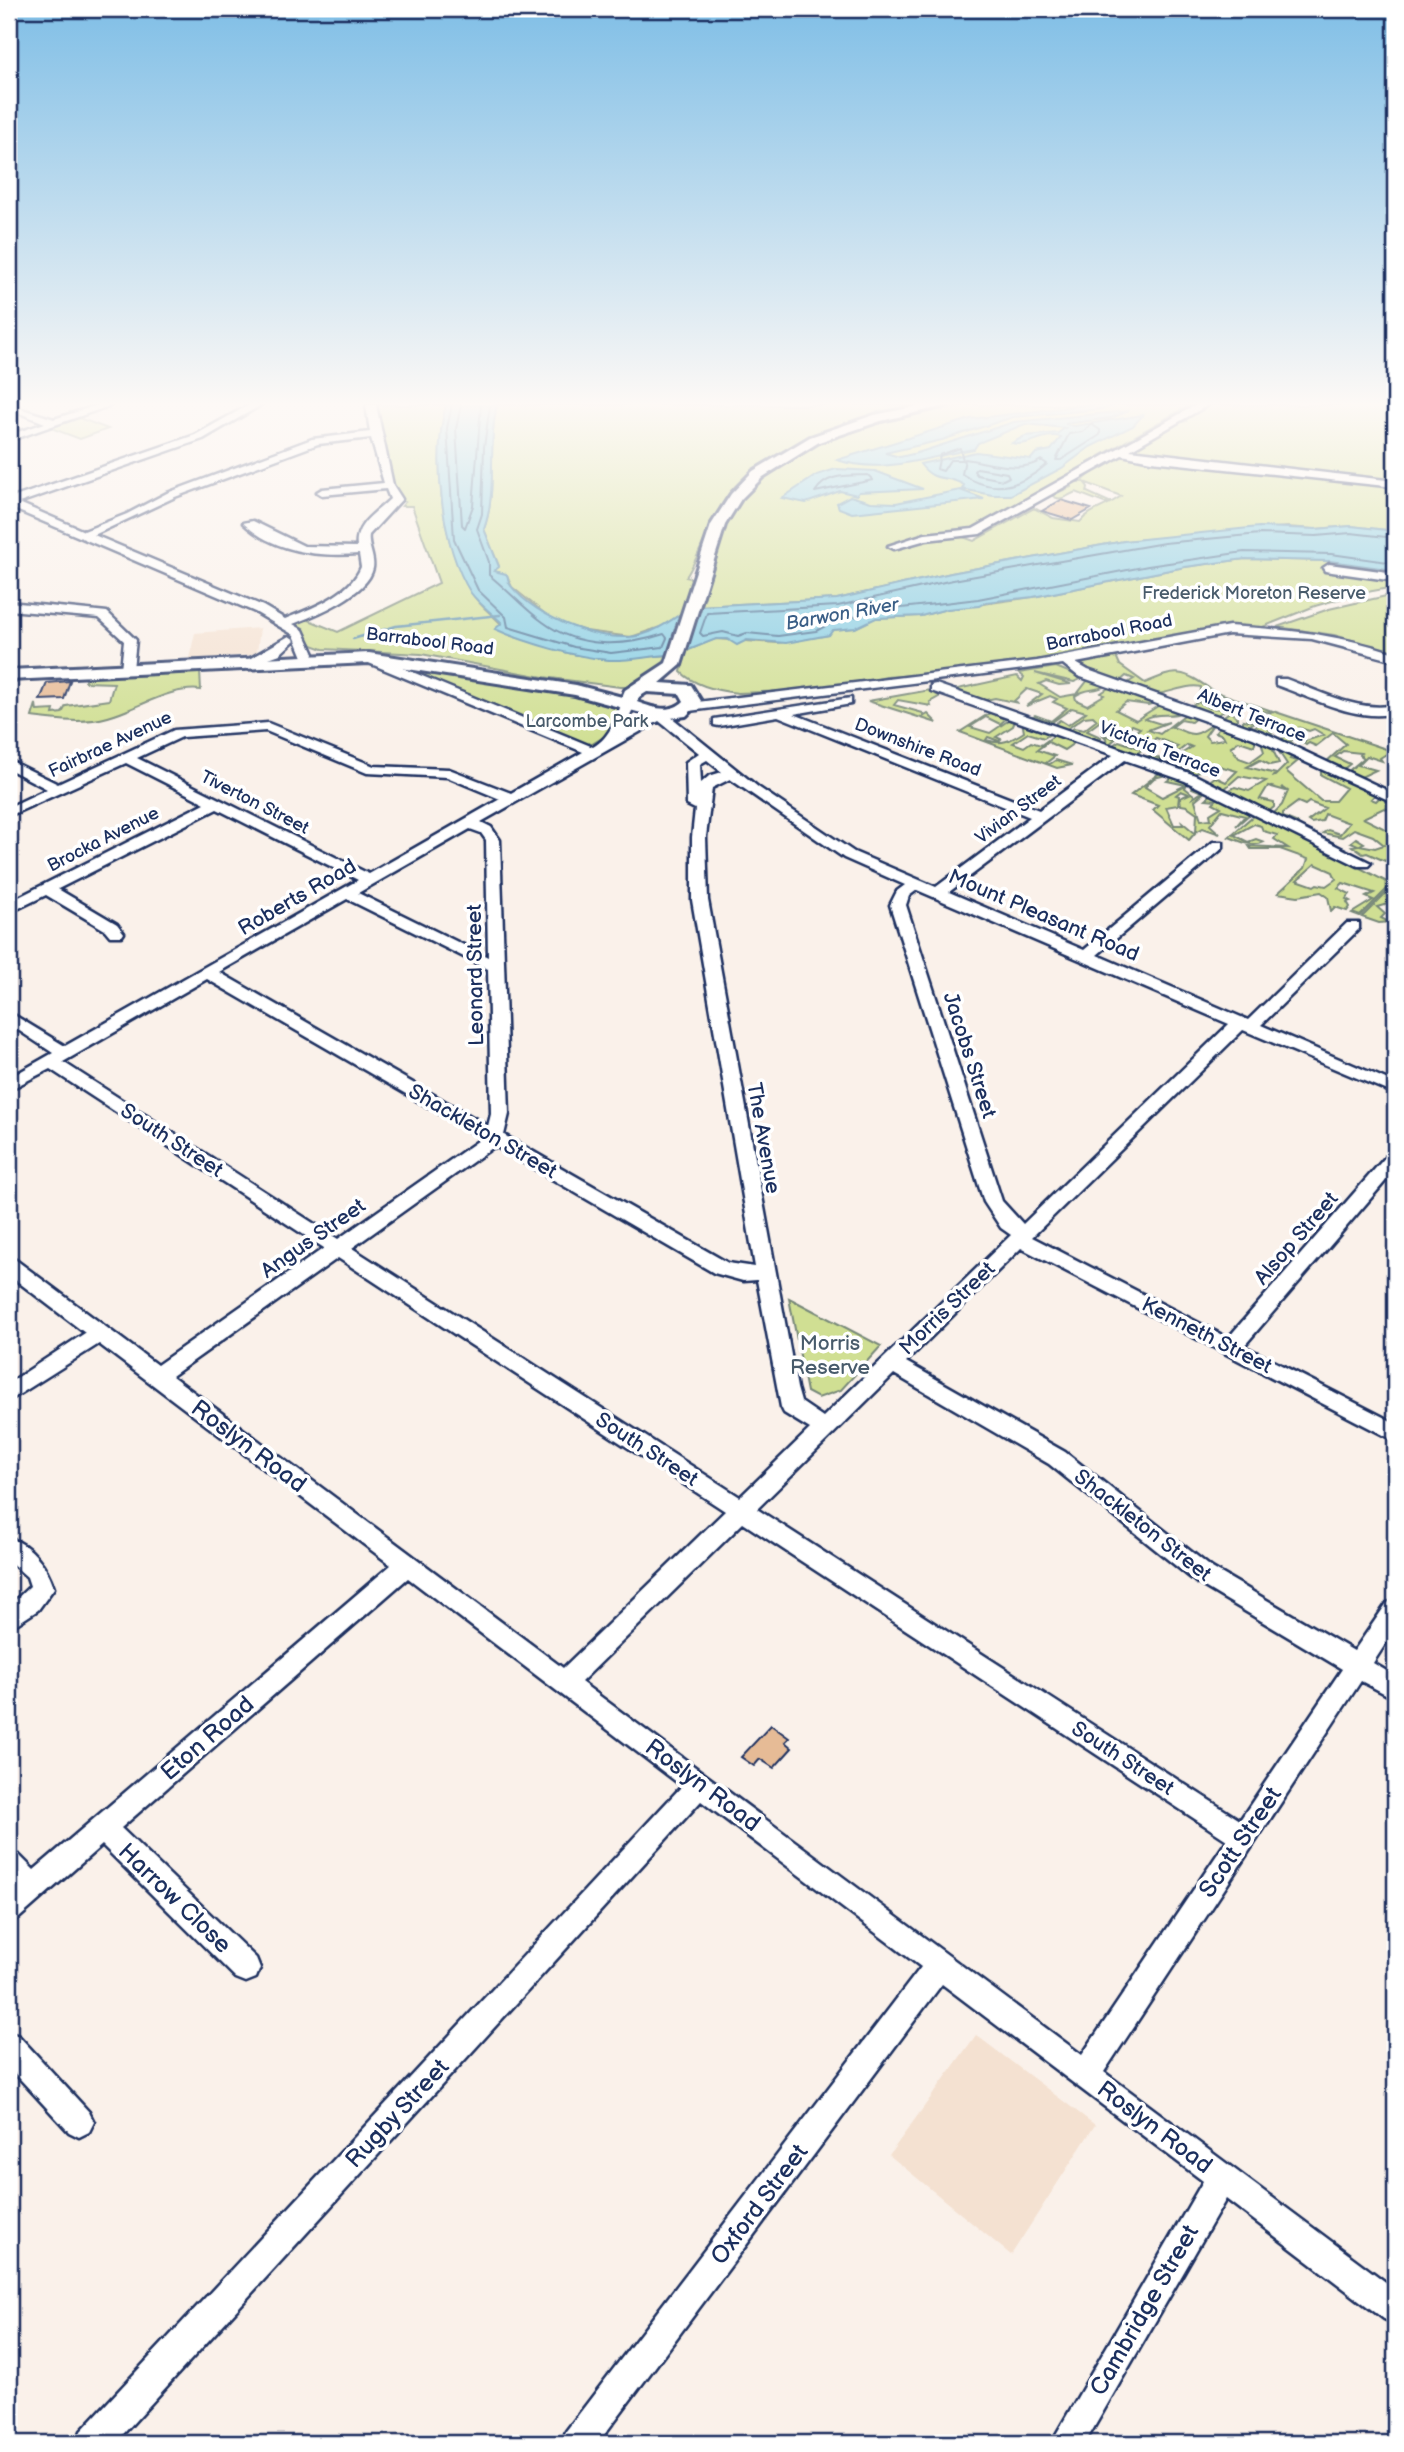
<svg xmlns="http://www.w3.org/2000/svg" width="1404" height="2452" viewBox="0 0 1404 2452" font-family="'Balsamiq Sans',sans-serif">
  <style>
    .built { fill: #f4e1d1 }
    .green { fill: #d0df93; stroke: #768778; stroke-width: 2; fill-rule: evenodd }
    .water { fill: #82cce3; stroke: #598dae; stroke-width: 2 }
    .lines { fill: none; stroke-linecap: round; stroke-linejoin: round }
    .shore { stroke: #446e93; stroke-width: 2 }
    .stream { stroke: #598dae; stroke-width: 2.5 }
    .building { fill: #e6bb96; stroke: #1b2f5e; stroke-width: 2 }
    .minor-casing { stroke: #1b2f5e; stroke-width: 5 }
    .major-casing { stroke: #1b2f5e; stroke-width: 6 }
    .minor { fill: #fff; fill-rule: evenodd }
    .major { fill: #fff; fill-rule: evenodd }
    .labels { text-anchor: middle; stroke-width: 7; stroke-linejoin: round; paint-order: stroke }
    .far-park-label { font-size: 18px; fill: #485b6b; stroke: #fff }
    .far-street-label { font-size: 18px; fill: #1b2f5e; stroke: #fff }
    .far-water-label { font-size: 19px; font-style: italic; fill: #3a5e86; stroke: #fff }
    .street-label { font-size: 21px; fill: #1b2f5e; stroke: #fff }
    .park-label { font-size: 21px; fill: #485b6b; stroke: #fff }
    .near-street-label { font-size: 24px; fill: #1b2f5e; stroke: #fff }
  </style>
  <rect width="100%" height="100%" fill="#faf1ea"/>
  <filter id="ink" filterUnits="userSpaceOnUse"><feTurbulence type="fractalNoise" baseFrequency=".0143" numOctaves="2"/><feDisplacementMap in="SourceGraphic" scale="14" xChannelSelector="R" yChannelSelector="G"/><feConvolveMatrix kernelMatrix="1 2 1 2 8 2 1 2 1" color-interpolation-filters="sRGB"/></filter>
  <g filter="url(#ink)">
    <path class="built" d="M260,628L257,652L250,655L189,659L195,633Z
      M976,2035L1095,2125L1011,2255L889,2155Z"/>
    <path class="green" d="M371,405H446C432,459 441,544 471,592C481,609 500,619 511,636L572,654L611,660L669,655L673,665L644,687H620L543,677L421,654L323,649L312,645L295,620H309L338,632L439,583L412,506H402L405,502L396,499C383,469 375,437 371,405Z
      M497,405H935C875,416 764,444 727,496C709,521 702,552 686,577L700,580L682,613L663,626L631,637L586,631L554,621L512,587L506,574L493,571L499,566L484,529C498,490 487,445 497,405Z
      M967,405H1189L960,536L974,541L1034,508L1053,518L1080,522C1090,509 1106,508 1121,496L1084,482L1088,487L1087,492L1109,502L1104,503L1076,492C1068,495 1060,503 1052,495L1071,487L1073,482H1082C1088,472 1170,424 1186,421L1184,419L1208,405H1395V491L1388,500L1390,507L1395,509V531L1351,526L1315,529L1287,527L1124,541L951,573L837,599L700,606C710,574 718,534 737,506C785,436 890,420 967,405Z
      M79,418L108,429L80,439L51,428Z
      M1245,559L1330,561L1395,570V587L1356,594L1315,606L1260,628L1221,627L1033,662L948,673L886,677L852,685L789,691L738,693C719,691 695,686 681,672L686,651L715,639L777,643L829,635L832,630L855,628L875,618L921,616L947,609L1033,597L1185,567Z
      M1395,594V652L1334,635L1277,627L1329,609Z
      M1116,656L1120,665L1145,683C1177,669 1182,669 1213,691L1395,752V755L1388,753L1380,758L1382,761L1367,756L1358,765L1376,770L1359,778L1346,773L1364,758L1360,755L1361,753L1343,751L1335,757L1350,764L1342,770L1325,763L1346,744L1333,733L1316,746L1309,743L1306,745L1302,742L1324,735L1314,729L1309,731L1300,728L1302,732L1292,735L1295,738L1290,741L1300,750L1279,741L1290,733L1275,731L1286,728L1278,721H1269L1274,718L1271,717L1264,722L1276,739L1243,725V720L1255,722L1250,725L1254,727L1267,719L1264,717L1271,712L1260,711L1262,714L1259,716L1254,708L1242,703L1232,713L1237,717V724L1221,718L1238,706L1235,703L1238,701L1222,696L1200,703L1209,708L1227,709L1216,716L1188,707L1200,701L1201,687C1182,683 1163,699 1145,692L1148,689L1139,690L1124,685L1134,679L1126,676L1118,683L1080,670L1077,664Z
      M396,666L582,695L619,706L621,711L610,733L589,746Z
      M1056,667L1083,678L1074,682L1035,673L1071,684L1059,685L1046,681L1039,684L1060,697L1077,694L1088,680L1105,686C1094,692 1087,687 1075,696L1076,700L1087,705L1104,695L1101,693L1110,687L1155,703L1148,705L1126,702L1116,710L1136,720L1161,704L1182,712C1171,718 1158,711 1145,719L1161,724L1169,722L1148,730L1160,734L1187,713L1197,717L1191,722L1181,720L1172,727C1192,734 1192,740 1214,723L1205,736L1210,741L1225,739L1223,735L1215,732L1221,725L1256,739L1254,746L1239,741L1231,747L1239,758L1250,762L1264,752L1261,741L1271,746L1279,763L1270,765L1260,760L1247,767L1276,774L1272,777L1275,776L1287,764L1277,749L1292,756L1290,759L1298,761L1286,771L1321,801H1335L1346,788L1321,775V769L1375,795L1371,799L1376,801L1381,796L1395,803V812L1384,808L1363,818L1387,830L1395,829V858L1391,856L1385,861L1367,853L1363,854L1352,846L1358,845L1351,842L1356,838L1364,843L1360,845L1375,848L1384,845L1373,836L1354,829L1342,837L1323,833L1328,830L1340,834L1349,823L1325,814L1322,821L1311,823L1308,821L1325,808L1309,802L1305,805L1298,802L1283,813V817L1298,823L1296,827L1272,815L1282,805L1288,791L1282,787L1286,791L1268,786L1260,799L1274,802V807L1267,813L1226,792L1235,787L1249,791L1266,781L1239,776L1222,791L1207,783L1215,777L1226,782L1237,771L1209,763L1192,776L1165,766L1169,764L1190,771L1200,761L1181,754L1192,747L1187,745L1161,765L1141,758L1153,755L1162,760L1178,746L1156,738L1134,756L1110,747L1119,741L1139,748L1146,742L1134,733L1140,728L1132,725L1107,746L1106,738L1102,734L1113,738L1119,733L1106,726L1112,722L1103,719L1087,731L1101,737L1100,743L1068,732L1074,728L1084,730L1097,720L1093,716L1084,717L1064,731L1052,726L1060,720L1068,725L1086,712L1072,708L1048,725L1029,718L1035,715L1051,721L1067,708L1053,702L1057,699L1050,696L1026,706L1042,694L1027,689L1014,701L1018,703L995,698L981,701L953,690L1017,676L1022,681L1024,677L1019,673Z
      M200,671L201,690C170,686 138,709 108,717C84,724 56,720 32,717L36,704L37,711L54,710L53,714L62,713L66,706L109,700L114,683L85,682V675Z
      M930,690L944,694L930,702L931,706L898,700L894,705L923,713V717L928,714L937,723L868,701Z
      M993,711L1007,718L1000,724L986,717L970,727L990,733L1012,718L1016,719L1013,726L996,737L1001,739L999,741L988,737L986,740C1002,745 1010,741 1024,732L1022,721L1053,732L1044,738L1028,733L1013,743L1024,747L1031,742L1041,745L1056,734L1077,741L1064,750L1048,742L1037,750L1055,756L1046,763L1050,764L1056,760L1072,765L1057,768L960,732Z
      M1162,771L1170,774L1154,778L1145,787L1162,797L1186,785L1167,781L1174,776L1188,781L1185,788L1194,795L1193,798L1202,792L1192,788L1193,784L1207,790L1195,800L1201,820L1211,819L1210,814L1221,807L1213,803L1216,800L1206,799L1212,794L1249,811L1250,814L1236,826L1245,816L1222,810L1210,825L1220,834L1203,828L1196,832L1197,813L1187,806L1181,805L1180,798L1189,794L1181,791L1176,795L1179,796L1178,805L1166,807L1174,825H1183L1182,822L1195,833L1189,840L1153,810L1158,805L1131,795Z
      M1252,812L1395,886V902L1377,907L1385,914L1381,918L1389,922L1379,923L1362,917L1392,887L1390,886L1360,916L1352,913L1373,900L1366,897L1374,893L1343,883L1338,888L1350,894L1346,899L1350,901L1347,902L1350,907L1347,911L1335,907L1331,911L1328,897L1321,892L1298,896L1278,893L1305,868L1308,859L1280,849H1251L1249,846L1288,848L1274,839L1277,835L1263,831L1261,826L1254,824L1234,835L1248,842L1256,839L1264,842C1253,848 1240,841 1229,837L1254,815ZM1315,864L1333,872L1336,879L1326,886L1317,884L1314,886L1297,880Z
      M789,1298L881,1346L841,1390L818,1398L807,1392Z"/>
    <path class="water" d="M446,405H497C487,445 498,490 484,529L499,567L494,571L506,574C510,579 506,580 511,586C535,617 606,647 644,634C658,630 670,621 682,613L669,655C649,656 629,661 609,660C575,657 526,643 495,629L502,623C493,614 479,604 471,593C441,546 432,458 446,405Z
      M1087,405H1118L1102,409L1013,417L942,440L885,453L900,457L917,453L1014,422L1129,411L1111,418L1065,424L1075,426L1143,415L1133,426L1090,447L1062,468L1011,495H992L962,489L964,485C946,474 935,484 920,464L976,452L1031,459L1036,453L1051,450L1061,437C1043,432 1028,448 1012,443L1025,436L1058,433L1065,428L1025,424L978,443L974,449C926,457 884,475 837,460L970,419Z
      M836,469L875,471L923,489L859,492L857,495L840,491L806,503L782,498L817,475Z
      M960,490L984,499L852,513L839,508L837,503L850,496L871,502L896,503Z
      M1351,526L1395,531V570L1330,561L1245,559L1185,567L1033,597L986,602L979,606L947,609L921,616L876,618L855,628L833,630L829,635L786,643L747,640L737,645L727,639H716L686,651L700,606L837,599L951,573L1124,541L1259,527L1316,529Z"/>
    <g class="lines">
      <path class="shore" d="M452,405L447,428L454,539L478,590L506,617L508,627L574,647L611,653L663,647L667,638L664,634C624,647 579,649 543,622C523,608 508,590 489,575V562L477,529L482,514L484,447L490,405
        M461,405L456,429L462,525L465,528L473,506L481,405
        M1091,424L1100,430V435L1061,460H1056L1069,434L1083,432Z
        M960,448L963,460H950L943,471L937,469L940,455Z
        M965,459C987,462 1022,474 1041,460L1047,464C1021,487 992,495 962,474Z
        M977,468L1007,473L1009,477L1003,480L977,475L974,471Z
        M868,475L873,480L815,492C827,473 847,476 868,475Z
        M1395,538L1351,533L1316,536L1260,534L1164,543L953,580L838,606L707,613L700,633L703,636L723,632L738,636L747,633L778,636L816,631L831,623L876,611L978,599L1148,566L1244,552L1331,554L1395,563"/>
      <path class="stream" d="M353,639L396,626L500,615"/>
    </g>
    <path class="building" d="M1061,500L1091,509L1072,520L1042,511Z
      M70,681L64,699L40,700L47,683Z
      M771,1725L789,1738L785,1742L792,1748L774,1768L760,1759L754,1766L741,1757Z"/>
    <g class="lines">
      <defs>
        <path id="minor" d="M9,405L54,419L98,405H112L9,441V435L45,423L9,409Z
          M249,405H261L203,439L19,503L84,531L127,514L167,493L312,439L370,432L366,405H376L393,485L402,499L369,535C367,546 375,557 373,568C368,594 316,615 293,624L303,630L314,654L313,657H303L294,635L255,612L9,507V499L195,435ZM371,438L384,483L322,489L317,492L322,495L386,489L390,499C376,513 354,524 357,547L304,546L253,521L243,523C274,552 319,557 359,554L361,567C350,595 310,609 285,619L263,606L94,535L175,497L318,444Z
          M1196,405H1208L1130,450L1395,481V487L1151,461L1122,455L980,534L926,540L894,549L888,546L925,534L973,529Z
          M1329,564L1395,573V581L1325,571L1323,568Z
          M9,602L107,612L136,640L133,669L127,673L121,669L124,641L99,618L9,610Z
          M1229,626C1292,630 1335,634 1395,653V661L1312,639L1229,634L1076,663L1088,670L1263,732L1395,794V803L1253,738L1078,676L1063,664L689,711L682,707L689,703L1037,661Z
          M289,636L295,640L280,654L255,663L249,659Z
          M369,654L593,747C611,737 615,718 623,701L635,704L624,729L654,712H665L758,787L854,852L936,887L1030,817L778,716L719,726L714,725V719L851,698V704L794,714L1039,810L1113,755L931,691V685L936,684L1195,775L1371,863L1368,866H1358L1185,781L1125,760L949,892L1084,950L1213,842H1223V848L1097,955L1248,1020L1347,923H1359V929L1261,1025L1395,1083V1094L1243,1030L1032,1237L1228,1338L1388,1154L1395,1152V1170L1244,1346L1395,1423V1441L1021,1248L906,1362L1065,1452L1212,1568L1354,1651L1387,1603L1395,1600V1629L1373,1663L1395,1676V1699L1361,1681L1104,2072L1395,2289V2324L1384,2319L1226,2199L1085,2443H1051L1203,2181L942,1984L598,2443H562L566,2431L921,1967L701,1801L115,2443H77L81,2431L682,1786L408,1578L121,1828L256,1958L260,1968L256,1978L246,1982L236,1978L102,1845L19,1918L9,1922V1892L15,1887L9,1881V1851L18,1854L34,1870L391,1565L99,1344L9,1401V1383L85,1333L9,1275V1258L16,1260L157,1365L324,1248L50,1069L9,1090V1078L53,1053L9,1024V1012L65,1046L358,880L217,809L58,889L117,924L124,933L122,936H110L105,930L46,895L9,913V902L205,803L126,763L9,816V807L47,789L9,769V760L58,784L174,730L268,723L374,766L449,769L511,793L583,752L364,661L363,658ZM659,721L699,753L686,762L687,805L695,809L692,837V900L755,1267L728,1263L504,1135L509,1114L500,840L491,827L481,822ZM266,731L367,773L447,777L500,799L369,874L137,758L182,737ZM707,760L722,772L709,776L701,783L700,764ZM730,779L844,858L905,885L897,891L890,905L984,1202L1001,1228L1011,1235L823,1417L801,1402L797,1388L708,900L706,837L712,788ZM470,829L481,833L486,840L488,957L358,893ZM917,890L1229,1024L1023,1224L1002,1201L906,905L909,896ZM347,899L488,969L491,1114L488,1126L219,972ZM207,979L482,1138L338,1239L63,1062ZM495,1146L714,1273L743,1281L757,1280L781,1407L784,1413L810,1429L740,1497L352,1248ZM338,1258L725,1511L563,1668L172,1376ZM894,1374L1049,1464L1196,1582L1342,1669L1240,1820L757,1509ZM743,1523L1227,1840L1082,2055L581,1682Z
          M1276,679H1286C1319,691 1359,713 1395,705V713C1358,723 1311,697 1276,685Z
          M9,1538C32,1545 47,1566 54,1588L38,1610L9,1629V1606L30,1586L27,1577L9,1561Z
          M9,2032L19,2036L89,2112L94,2122L89,2132L79,2137L69,2132L9,2067Z"/>
        <path id="major" d="M924,405H948L881,421L819,442L763,477L741,499L725,525L681,665L660,683L691,685L701,701L686,716L663,719L575,695L369,663L9,680V670L369,653L576,685L622,697L625,690L666,663L711,525L731,494L753,471L810,437L874,415ZM647,692L680,694L684,701C671,714 653,708 637,702L639,697Z"/>
      </defs>
      <use href="#minor" class="minor-casing"/>
      <use href="#major" class="major-casing"/>
      <use href="#minor" class="minor"/>
      <use href="#major" class="major"/>
    </g>
  </g>
  <linearGradient id="sky" x2="0" y2="1"><stop stop-color="#7fbee6"/><stop offset="0.54" stop-color="#fdf9f6"/><stop offset="1" stop-color="#fdf9f6" stop-opacity="0"/></linearGradient>
  <rect width="1404" height="748" fill="url(#sky)"/>
  <g class="labels">
    <g class="far-park-label">
      <text x="1254" y="599">Frederick Moreton Reserve</text>
      <text x="587" y="727">Larcombe Park</text>
    </g>
    <g class="far-street-label">
      <text transform="translate(1109 632) rotate(-11)" y="6">Barrabool Road</text>
      <text transform="translate(430 641) rotate(7)" y="6">Barrabool Road</text>
      <text transform="translate(1252 715) rotate(22)" y="6">Albert Terrace</text>
      <text transform="translate(110 744) rotate(-25)" y="6">Fairbrae Avenue</text>
      <text transform="translate(918 747) rotate(21)" y="6">Downshire Road</text>
      <text transform="translate(1160 749) rotate(21)" y="6">Victoria Terrace</text>
      <text transform="translate(255 802) rotate(27)" y="6">Tiverton Street</text>
      <text transform="translate(1018 809) rotate(-37)" y="6">Vivian Street</text>
      <text transform="translate(103 839) rotate(-27)" y="6">Brocka Avenue</text>
    </g>
    <g class="far-water-label">
      <text transform="translate(842 613) rotate(-10)" y="7">Barwon River</text>
    </g>
    <g class="street-label">
      <text transform="translate(297 897) rotate(-30)" y="7">Roberts Road</text>
      <text transform="translate(1044 915) rotate(23)" y="7">Mount Pleasant Road</text>
      <text transform="translate(475 975) rotate(-91)" y="7">Leonard Street</text>
      <text transform="translate(970 1055) rotate(72)" y="7">Jacobs Street</text>
      <text transform="translate(483 1131) rotate(30)" y="7">Shackleton Street</text>
      <text transform="translate(764 1138) rotate(80)" y="7">The Avenue</text>
      <text transform="translate(172 1140) rotate(33)" y="7">South Street</text>
      <text transform="translate(313 1238) rotate(-35)" y="7">Angus Street</text>
      <text transform="translate(1296 1238) rotate(-49)" y="7">Alsop Street</text>
      <text transform="translate(947 1308) rotate(-44)" y="7">Morris Street</text>
      <text transform="translate(1207 1335) rotate(27)" y="7">Kenneth Street</text>
      <text transform="translate(647 1449) rotate(33)" y="7">South Street</text>
      <text transform="translate(1143 1525) rotate(38)" y="7">Shackleton Street</text>
      <text transform="translate(1123 1758) rotate(33)" y="7">South Street</text>
    </g>
    <g class="park-label">
      <text x="830" y="1350">Morris<tspan x="830" dy="24">Reserve</tspan></text>
    </g>
    <g class="near-street-label">
      <text transform="translate(249 1446) rotate(37)" y="8">Roslyn Road</text>
      <text transform="translate(207 1738) rotate(-41)" y="8">Eton Road</text>
      <text transform="translate(703 1785) rotate(37)" y="8">Roslyn Road</text>
      <text transform="translate(1240 1842) rotate(-56)" y="8">Scott Street</text>
      <text transform="translate(175 1898) rotate(44)" y="8">Harrow Close</text>
      <text transform="translate(397 2113) rotate(-47)" y="8">Rugby Street</text>
      <text transform="translate(1155 2127) rotate(37)" y="8">Roslyn Road</text>
      <text transform="translate(759 2204) rotate(-53)" y="8">Oxford Street</text>
      <text transform="translate(1144 2310) rotate(-60)" y="8">Cambridge Street</text>
    </g>
  </g>
  <rect width="1404" height="2452" fill="none" stroke="#fff" stroke-width="35"/>
  <rect x="18" y="18" width="1369" height="2417" fill="none" stroke="#1b2f5e" stroke-width="2.5" filter="url(#ink)"/>
</svg>
